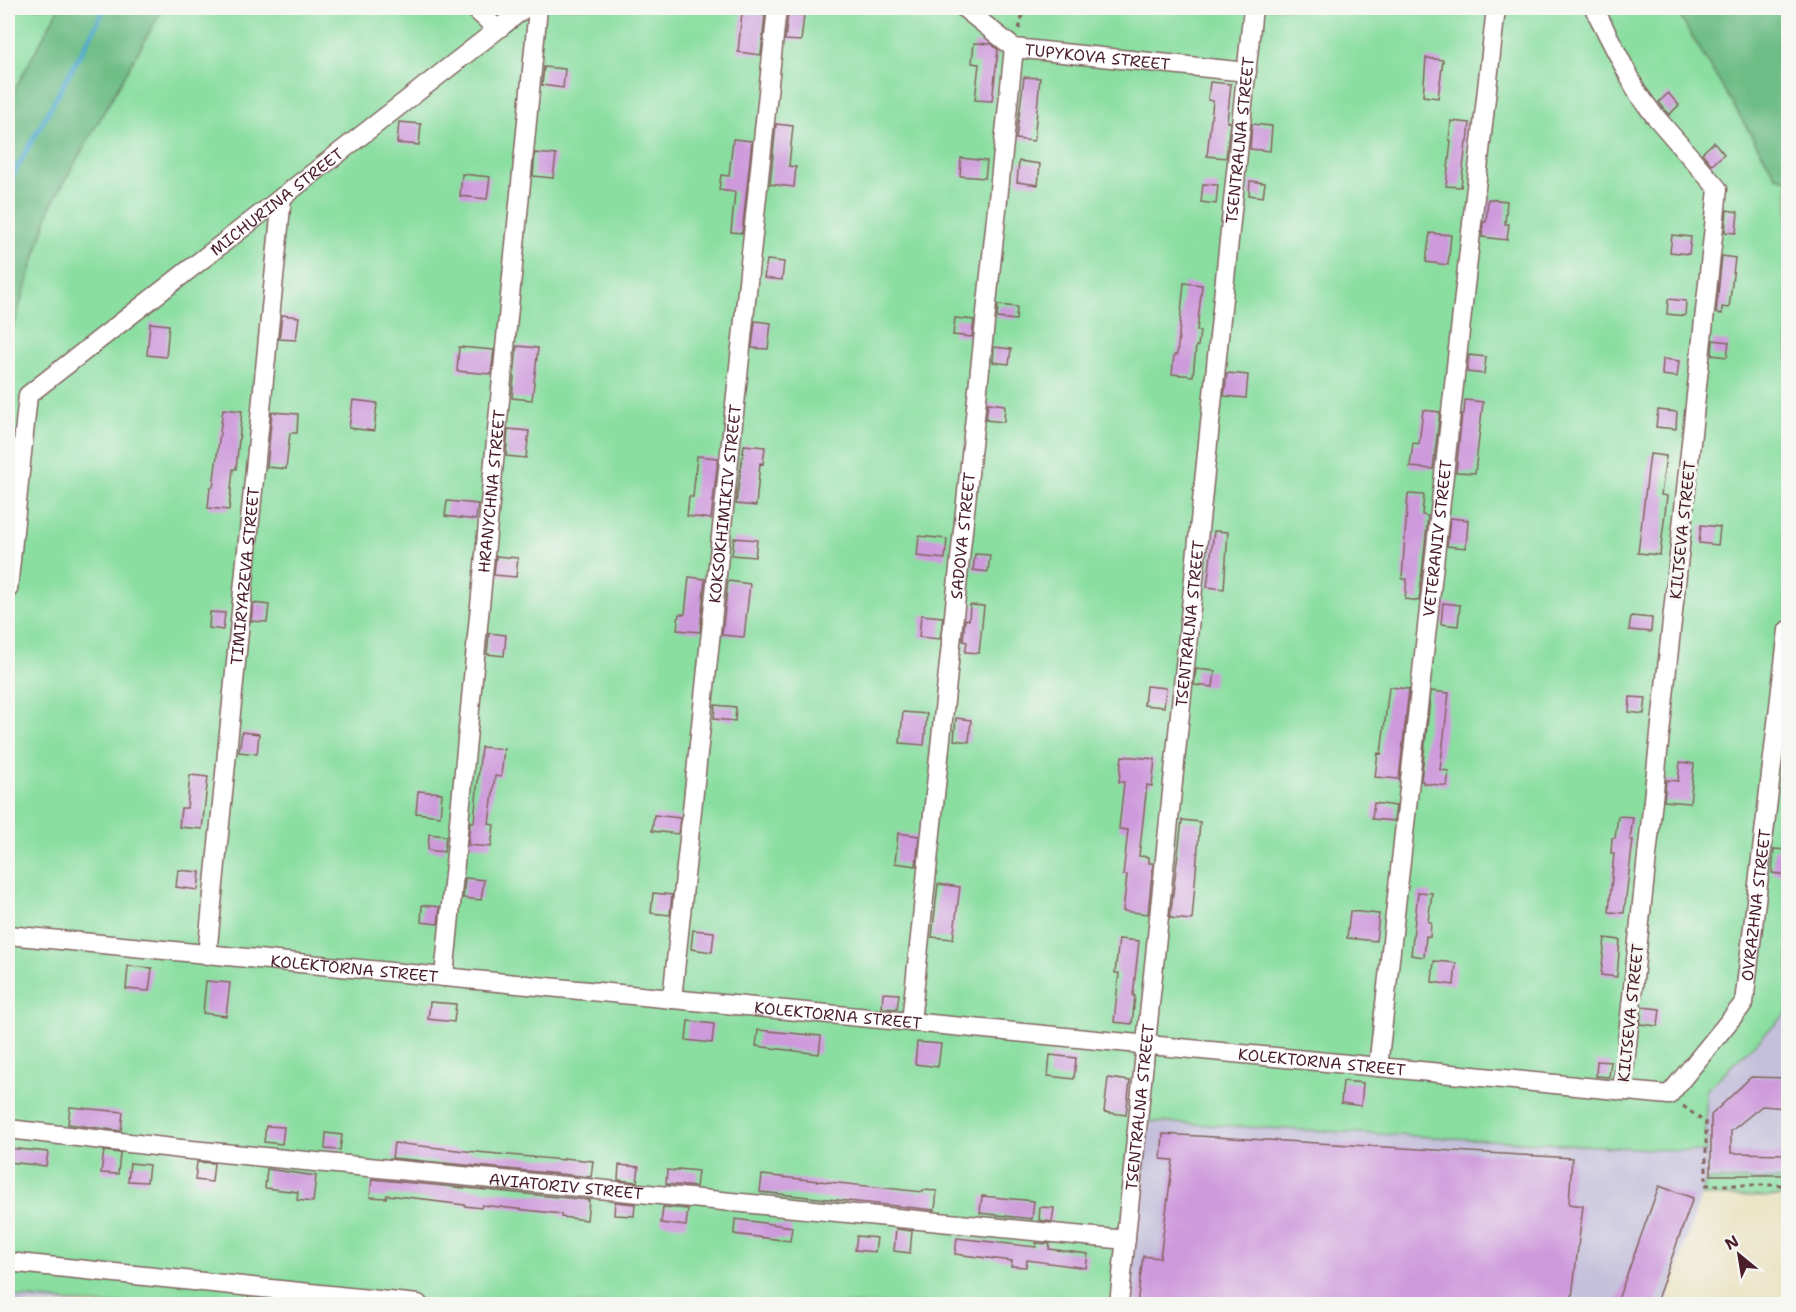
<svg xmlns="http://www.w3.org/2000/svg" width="1796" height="1312" viewBox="0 0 1796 1312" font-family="'Shantell Sans',sans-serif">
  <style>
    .industrial { fill: #c4c0db }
    .green { fill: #89dea0; stroke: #6a7e66; stroke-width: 1.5 }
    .forest { fill: #6ebd86; stroke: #5c6e58; stroke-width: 1.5 }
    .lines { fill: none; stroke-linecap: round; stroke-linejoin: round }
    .stream { stroke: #50aace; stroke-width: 5 }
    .building { fill: #ce9adb }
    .minor-casing { stroke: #826460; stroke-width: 21 }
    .path { stroke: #826460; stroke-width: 3; stroke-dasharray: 4.5 4.5; stroke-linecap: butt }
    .minor { stroke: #fff; stroke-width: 18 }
    .labels { text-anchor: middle; stroke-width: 6; stroke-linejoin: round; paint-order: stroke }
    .street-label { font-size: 16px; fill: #4a1f2b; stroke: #f6f6f2 }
  </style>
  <rect width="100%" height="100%" fill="#f6f6f2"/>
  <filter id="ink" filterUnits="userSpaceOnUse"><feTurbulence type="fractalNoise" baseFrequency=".0167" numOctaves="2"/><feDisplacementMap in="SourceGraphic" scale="12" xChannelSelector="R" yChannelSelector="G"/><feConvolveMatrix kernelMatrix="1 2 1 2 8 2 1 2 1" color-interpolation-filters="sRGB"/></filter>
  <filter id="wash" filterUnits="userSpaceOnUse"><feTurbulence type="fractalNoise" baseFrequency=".008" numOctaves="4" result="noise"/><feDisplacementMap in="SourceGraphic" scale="24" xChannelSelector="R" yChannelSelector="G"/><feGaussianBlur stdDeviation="1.35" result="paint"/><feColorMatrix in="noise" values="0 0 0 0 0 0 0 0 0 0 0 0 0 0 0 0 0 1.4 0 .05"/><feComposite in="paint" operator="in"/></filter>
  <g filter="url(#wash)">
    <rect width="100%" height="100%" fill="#eae3c2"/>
    <path class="industrial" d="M1788,1012V1180H1706L1666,1304H1119L1139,1121L1706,1152V1090Z
      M8,1296L94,1304H8Z"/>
    <path class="green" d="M8,8H59L8,102Z
      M163,8H1675L1776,176L1788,179V1012L1706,1090V1152L1139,1121L1119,1304H418L331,1296L330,1304H94L8,1296V343L51,205Z
      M1706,1180H1788V1197L1701,1196Z"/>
    <path class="forest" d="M59,8H163L51,205L8,343V102Z
      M1675,8H1782L1788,24V179L1776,176Z"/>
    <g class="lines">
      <path class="stream" d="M8,184L97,24L104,8"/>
    </g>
    <g id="blocks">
      <path class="building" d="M742,13L765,15L761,55L738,52Z
        M788,14L804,15L801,41L785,40Z
        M974,43L992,44L998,50L992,101L975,100L979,64L972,63Z
        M1426,58L1443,60L1438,98L1423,96Z
        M544,67L565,69L563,88L542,85Z
        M1024,77L1040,78L1034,141L1016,139Z
        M1210,82L1231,84L1227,122H1230L1226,158L1207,156L1213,101L1208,100Z
        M1668,93L1679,105L1669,115L1659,102Z
        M1451,121L1470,123L1468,142H1466L1461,187L1446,186L1451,141L1449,140Z
        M399,122L421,124L419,145L397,143Z
        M776,124L793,126L789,166L796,167L794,187L770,184Z
        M1252,124L1272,126L1270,151L1250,149Z
        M733,139L752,141L742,233L731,232L735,192L719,190L721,175L729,176Z
        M1714,142L1724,154L1712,165L1702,153Z
        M535,153L556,155L553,178L533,176Z
        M961,158L987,161L985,178L960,176Z
        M1019,161L1040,164L1038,185L1017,182Z
        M462,174L490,177L487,199L460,196Z
        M1250,181L1265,183L1263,197L1249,195Z
        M1203,184L1218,185L1216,204L1201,202Z
        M1488,199L1507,201L1505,224H1509L1507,240L1482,237L1483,222H1486Z
        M1727,210L1738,212L1736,233L1725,232Z
        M1430,233L1451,235L1448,265L1426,262Z
        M1672,235L1691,237L1689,254L1670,252Z
        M1722,256L1735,258L1729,308L1722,307V314L1716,313Z
        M767,260L784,262L782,280L764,278Z
        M1184,283L1202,285L1197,331H1200L1198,346H1196L1193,376L1172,374L1174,355H1177Z
        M1668,299L1686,301L1685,316L1667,314Z
        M998,305L1017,307L1016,320L997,318Z
        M282,315L299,317L296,340L279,339Z
        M955,318L974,320L972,337L953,335Z
        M755,321L771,323L768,349L752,348Z
        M150,323L169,325L166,357L147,355Z
        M1713,340L1729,342L1727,357L1712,355Z
        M517,346L538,348L532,400L512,398Z
        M459,347L494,350L491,374L457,371Z
        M994,347L1011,349L1009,364L993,362Z
        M1469,355L1486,357L1484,374L1467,372Z
        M1663,359L1679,361L1677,377L1662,375Z
        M1227,373L1248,375L1246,398L1224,396Z
        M353,400L377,403L374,431L349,428Z
        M1465,400L1483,402L1475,473L1456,472L1462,414H1464Z
        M988,403L1005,405L1004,422L986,420Z
        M223,409L242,411L236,469H233L229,510L208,508L210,487H213Z
        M1423,410L1440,412L1433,469L1410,467L1413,443L1419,444Z
        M1658,410L1677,412L1676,429L1656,427Z
        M272,412L298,414L297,433H290L286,469L267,467Z
        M508,429L529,431L526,458L506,456Z
        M744,445L765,447L763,464L760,463L756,506L736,504Z
        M1650,454L1666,456L1661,495L1667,496L1660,555L1638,553Z
        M697,456L718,458L711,519L687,516L689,497H693Z
        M1408,494L1424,495L1422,515L1428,516L1419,601L1405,599L1407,579H1402Z
        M447,501L478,504L476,520L445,516Z
        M1450,518L1468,520L1466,548L1447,546Z
        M1701,525L1720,527L1718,545L1699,543Z
        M1214,531L1228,532L1224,589L1207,587Z
        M919,536L947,539L945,559L917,556Z
        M734,538L757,540L755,557L732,555Z
        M975,554L990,555L988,572L973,570Z
        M496,556L518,558L516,577L494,575Z
        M689,577L705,579L700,632L677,630L679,614H685Z
        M728,581L750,584L744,637L722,635Z
        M253,603L269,605L267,622L251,621Z
        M1443,603L1460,605L1458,626L1441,624Z
        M970,605L984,606L979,653L965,652L967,642L963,641L965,619L969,620Z
        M210,612L225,613L223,630L209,628Z
        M921,615L943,617L940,639L919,637Z
        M1631,616L1652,618L1651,632L1629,630Z
        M489,633L506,635L504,656L487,654Z
        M1196,669L1215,671L1213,687L1194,685Z
        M1146,686L1166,688L1164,707L1144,705Z
        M1389,687L1409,689L1399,779L1375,777L1378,753L1381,754Z
        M1431,691L1449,693L1440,770L1449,771L1447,786L1423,783V781H1421Z
        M1630,697L1646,698L1644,714L1629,712Z
        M715,705L736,707L735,721L714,719Z
        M903,712L927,714L924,745L900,743Z
        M956,718L971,720L969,742L954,740Z
        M242,732L259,734L257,754L239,752Z
        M481,747L504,749L501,777L495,776L489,824L494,825L491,847L468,845L470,822H474Z
        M1122,756L1155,759L1152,786L1147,785L1139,856L1149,857V863H1153L1148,914L1123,911L1127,875H1123L1128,830L1119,829L1124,782H1119Z
        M1680,762L1694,764L1690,803L1664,801L1666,780L1678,781Z
        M190,775L208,777L202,829L179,827L181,808H187Z
        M418,791L442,793L440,816L416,813Z
        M1374,803L1396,806L1394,821L1372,819Z
        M654,815L680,818L678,834L652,831Z
        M1618,816L1633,817L1630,840H1633L1624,913L1609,912L1614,853H1611L1612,838H1615Z
        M1182,820L1200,822L1192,920L1170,918Z
        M898,833L919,836L916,866L895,863Z
        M429,834L446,836L444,852L428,850Z
        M1774,849L1788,850V875L1772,873Z
        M178,870L200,872L198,890L176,887Z
        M465,878L484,880L481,900L463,898Z
        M938,884L960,887L953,939L932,937Z
        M1418,892L1432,893L1428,922H1431L1430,937L1426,936L1424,957L1411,955Z
        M653,893L672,895L670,915L651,913Z
        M422,905L440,907L438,924L421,922Z
        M1350,911L1379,914L1376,941L1347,938Z
        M693,930L714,932L712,952L691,949Z
        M1605,938L1620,940L1617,977L1601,975Z
        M1119,939L1139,941L1133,996H1135L1132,1024L1114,1022L1119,973H1115Z
        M1434,961L1456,963L1454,985L1432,982Z
        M128,966L152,968L149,991L126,989Z
        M206,981L230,983L226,1016L203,1013Z
        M883,993L899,994L897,1009L882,1008Z
        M430,1002L456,1004L454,1022L428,1019Z
        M1642,1007L1660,1009L1658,1026L1640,1024Z
        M688,1021L714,1024L712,1043L686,1040Z
        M758,1030L821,1036L819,1054L756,1046Z
        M917,1042L941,1044L938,1067L915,1064Z
        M1050,1055L1076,1058L1074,1079L1048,1076Z
        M1597,1061L1611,1062L1609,1077L1596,1076Z
        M1751,1077L1788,1078V1108L1762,1106L1731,1131V1153L1788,1154V1175H1711V1115Z
        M1108,1078L1130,1081L1126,1115L1104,1112Z
        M1343,1081L1363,1083L1361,1106L1341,1103Z
        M70,1107L123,1112L121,1131L68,1124Z
        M266,1126L284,1127L282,1144L264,1142Z
        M326,1133L342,1135L340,1150L325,1149Z
        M1163,1134L1572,1158L1569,1204L1583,1206L1571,1305H1137L1143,1256L1160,1258L1173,1160L1161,1159Z
        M394,1143L466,1151L564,1160V1158L593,1161L591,1177L392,1158Z
        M8,1148L48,1152L46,1166L8,1162Z
        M104,1151L120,1153L118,1174L101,1173Z
        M197,1162L214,1163L212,1182L195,1180Z
        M130,1163L149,1165L147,1182L128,1181Z
        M619,1165L639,1167L637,1182L618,1180Z
        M267,1169L316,1176L313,1202L297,1200L298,1192L265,1188Z
        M678,1169L698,1171L696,1187L666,1184L667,1170L678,1171Z
        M762,1175L923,1192V1190L937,1191L935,1210L760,1192Z
        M372,1179L589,1200L587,1220L561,1217V1214L482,1205L481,1208L465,1206V1205L432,1201V1200L387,1195L386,1198L370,1197Z
        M1659,1186L1693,1198L1655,1305H1616Z
        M982,1196L1034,1201L1032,1219L980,1213Z
        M615,1202L635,1204L634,1216L614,1215Z
        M663,1207L688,1209L686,1226L661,1223Z
        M1040,1207L1054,1208L1052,1222L1039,1220Z
        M735,1219L792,1227L790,1241L734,1234Z
        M896,1229L912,1231L910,1253L894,1251Z
        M857,1236L877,1238L875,1252L855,1250Z
        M957,1238L1036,1247V1243L1050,1244L1049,1249L1088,1254L1086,1268L1027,1260L1026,1267L1011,1266L1012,1261L955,1254Z"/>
    </g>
  </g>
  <g filter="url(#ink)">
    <use href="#blocks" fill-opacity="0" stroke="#826460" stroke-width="1.5"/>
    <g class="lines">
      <defs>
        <g id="minor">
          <path d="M474,8L497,29"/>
          <path id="s1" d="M964,8L1014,48L1247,72"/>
          <path d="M1594,8L1637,92L1654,115L1718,189L1622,1091"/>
          <path id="s2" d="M8,589L28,395L525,8"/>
          <path id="s3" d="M8,935L1669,1095L1744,1003L1788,630"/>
          <path id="s4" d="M207,955L282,197"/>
          <path id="s5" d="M444,977L538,8"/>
          <path id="s6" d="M672,999L777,8"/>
          <path id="s7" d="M911,1022L1014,48"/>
          <path id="s8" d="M1378,1067L1496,8"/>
          <path id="s9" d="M8,1129L181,1149L1126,1240"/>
          <path d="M8,1262L418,1304"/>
          <path id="s10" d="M1119,1304L1253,8"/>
        </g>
      </defs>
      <use href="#minor" class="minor-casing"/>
      <path class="path" d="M1019,29L1024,8
        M1683,1106L1706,1123V1185H1788"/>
      <use href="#minor" class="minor"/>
    </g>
  </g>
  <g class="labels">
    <g class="street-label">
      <text dy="6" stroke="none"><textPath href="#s1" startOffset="148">TUPYKOVA STREET</textPath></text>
      <text dy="6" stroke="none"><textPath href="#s10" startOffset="1170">TSENTRALNA STREET</textPath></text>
      <text dy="6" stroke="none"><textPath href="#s2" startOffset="510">MICHURINA STREET</textPath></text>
      <text dy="6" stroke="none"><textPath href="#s5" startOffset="488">HRANYCHNA STREET</textPath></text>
      <text dy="6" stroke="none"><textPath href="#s6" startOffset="498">KOKSOKHIMIKIV STREET</textPath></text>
      <text transform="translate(1682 530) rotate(-84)" y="6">KILTSEVA STREET</text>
      <text dy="6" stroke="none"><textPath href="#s7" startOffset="489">SADOVA STREET</textPath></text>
      <text dy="6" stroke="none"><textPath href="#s8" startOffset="532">VETERANIV STREET</textPath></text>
      <text dy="6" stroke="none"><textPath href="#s4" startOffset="381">TIMIRYAZEVA STREET</textPath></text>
      <text dy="6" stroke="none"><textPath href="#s10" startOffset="684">TSENTRALNA STREET</textPath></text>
      <text dy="6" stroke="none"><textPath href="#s3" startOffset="1886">OVRAZHNA STREET</textPath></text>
      <text dy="6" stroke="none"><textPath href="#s3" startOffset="348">KOLEKTORNA STREET</textPath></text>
      <text transform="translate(1630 1013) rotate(-84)" y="6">KILTSEVA STREET</text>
      <text dy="6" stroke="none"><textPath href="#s3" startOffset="834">KOLEKTORNA STREET</textPath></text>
      <text dy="6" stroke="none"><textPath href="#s3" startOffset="1320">KOLEKTORNA STREET</textPath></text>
      <text dy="6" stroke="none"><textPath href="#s10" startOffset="198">TSENTRALNA STREET</textPath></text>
      <text dy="6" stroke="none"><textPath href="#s9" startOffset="561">AVIATORIV STREET</textPath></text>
    </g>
  </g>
  <rect width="1796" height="1312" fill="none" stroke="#f6f6f2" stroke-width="30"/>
  <g transform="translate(1739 1255) rotate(330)" stroke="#f6f6f2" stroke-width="4.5" paint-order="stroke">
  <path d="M0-4.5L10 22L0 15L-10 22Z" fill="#4a1f2b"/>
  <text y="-9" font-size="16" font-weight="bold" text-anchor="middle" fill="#4a1f2b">N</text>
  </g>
</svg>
